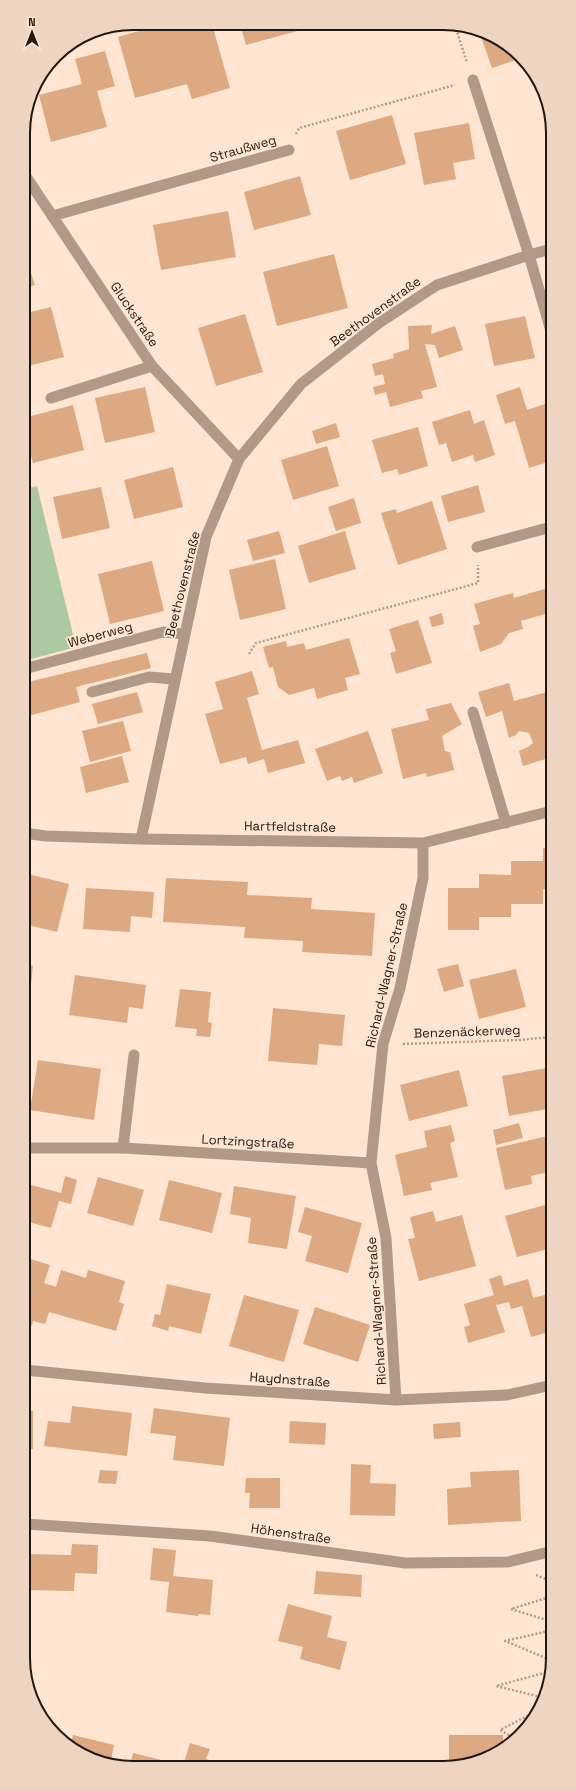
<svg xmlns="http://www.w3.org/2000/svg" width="576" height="1791" viewBox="0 0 576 1791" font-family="'Space Grotesk',sans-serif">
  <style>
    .green { fill: #adc8a4 }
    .building { fill: #dca982 }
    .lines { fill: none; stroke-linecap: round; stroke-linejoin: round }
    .path { stroke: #b19d8d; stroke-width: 2.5; stroke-dasharray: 2 2; stroke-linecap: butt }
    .service { stroke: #b09989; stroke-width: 11 }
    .minor { stroke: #b09989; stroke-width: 11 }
    .labels { text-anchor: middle; stroke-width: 3.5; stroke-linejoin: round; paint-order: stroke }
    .street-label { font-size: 13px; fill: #23180f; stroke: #ffe5d2 }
    .rim { fill: none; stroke: #23180f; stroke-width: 2 }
  </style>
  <rect width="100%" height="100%" fill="#ffe5d2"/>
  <path class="green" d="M37,486L76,647L24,661V489Z"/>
  <path class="building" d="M167,23L212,24L230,88L192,99L187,84L135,98L118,37Z
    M240,24H320V25L246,45Z
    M480,34L521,55L522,58L492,68Z
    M105,51L115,86L97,91L107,127L51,142L39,95L82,84L75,59Z
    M392,115L406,164L350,180L336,131Z
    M469,123L475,159L453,163L456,179L424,185L414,133Z
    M300,176L311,215L254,230L244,192Z
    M228,211L236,257L161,270L153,225Z
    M23,249L35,285L23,289Z
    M334,254L348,308L277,326L263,272Z
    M51,307L64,357L24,367L23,314Z
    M245,314L263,372L216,386L198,328Z
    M525,316L535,358L494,366L485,324Z
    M432,325L431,334L455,326L463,350L439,358L435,345L425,344L437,387L421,391L423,398L390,407L386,392L375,395L373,387L385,384L383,374L375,376L372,364L394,358L393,354L409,349L408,326Z
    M145,387L155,432L105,443L95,398Z
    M520,387L527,410L551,402V461L529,468L515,421L505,424L496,395Z
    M73,405L84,450L33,463L24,429V418Z
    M470,410L474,424L484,420L495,455L475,462L473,455L452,462L446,443L439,445L432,422Z
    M336,423L340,437L316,444L312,431Z
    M418,427L428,466L399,475L397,469L382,473L372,440Z
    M327,446L339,486L293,500L281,460Z
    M173,467L183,507L134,519L124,480Z
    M478,485L485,512L448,522L441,496Z
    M101,487L110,528L62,539L53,497Z
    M354,498L361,523L336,531L328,507Z
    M432,501L447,549L398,565L381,513L396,509L397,513Z
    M279,531L285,553L253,561L247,540Z
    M345,531L356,569L309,583L298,546Z
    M275,559L286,609L240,620L229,570Z
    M152,561L164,611L110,624L98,574Z
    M551,587L552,612L521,621L523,629L509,633L501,644L480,652L473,626L480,624L474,604L513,593L514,598Z
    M442,613L444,624L432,627L429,617Z
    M418,620L432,663L396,674L390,653L396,651L389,629Z
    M349,638L360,674L345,678L348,690L317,699L314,688L289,695L278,687L273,667L269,668L263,647L286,641L287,647L304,643L306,650Z
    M147,653L151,668L76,687L80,702L28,716L24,699V683Z
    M252,671L259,694L247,698L262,750L298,740L305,763L268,773L264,759L248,764L246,757L220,764L205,714L223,709L215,682Z
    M509,683L514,701L547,692L552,708V757L523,766L519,751L528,747L533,743L529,733L519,731L516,735L509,738L502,711L486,717L478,692Z
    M137,692L143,712L98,724L92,704Z
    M451,703L462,724L442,736L445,751L450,752L454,770L427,777L426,773L403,779L391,729L429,720L426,709Z
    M24,707L30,728L24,730Z
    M123,721L131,751L90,762L82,731Z
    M368,731L383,773L354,783L352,777L342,781L340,776L327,781L315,749Z
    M122,756L129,782L86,793L80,767Z
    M543,848H552V889H543V904H511V917H479V930H448V888H479V874L511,875V861H543Z
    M24,873L69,884L57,932L24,924Z
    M166,878L248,882L247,895L312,898L311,909L375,913L372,956L302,952L303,941L244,938L245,927L163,922Z
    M86,888L154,892L152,918L131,916L130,932L83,929Z
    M458,964L464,986L444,992L437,969Z
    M24,965L33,966L28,1013L24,1012Z
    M516,969L526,1007L479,1019L469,980Z
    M75,975L146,985L143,1009L129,1007L127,1023L69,1015Z
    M180,989L211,992L208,1022L212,1023L210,1037L196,1036L197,1029L175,1027Z
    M273,1008L345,1015L342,1046L319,1044L317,1065L268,1061Z
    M38,1060L101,1069L94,1120L30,1110Z
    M552,1067V1108L509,1116L502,1076Z
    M459,1070L468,1106L409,1121L400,1085Z
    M519,1123L523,1138L496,1145L493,1130Z
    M451,1125L455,1141L450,1143L458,1177L430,1183L432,1190L404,1196L395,1155L427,1147L424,1131Z
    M552,1135V1171L531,1176L532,1184L505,1190L496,1148Z
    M65,1176L77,1180L71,1204L59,1201L51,1228L25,1221L24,1183L61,1193Z
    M98,1177L144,1190L133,1226L87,1213Z
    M169,1180L222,1193L212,1233L159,1220Z
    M234,1186L296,1196L287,1249L248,1243L251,1218L230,1214Z
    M552,1203V1248L517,1257L505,1216Z
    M305,1207L362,1223L348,1273L305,1261L312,1236L298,1232Z
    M433,1211L436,1222L462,1215L476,1266L419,1281L408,1239L415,1238L410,1217Z
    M27,1258L50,1265L44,1283L56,1287L61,1270L86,1278L88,1270L125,1281L119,1302L124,1304L116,1331L49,1312L45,1324L33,1321L32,1326L25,1324V1265Z
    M501,1275L504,1286L528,1279L533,1298L552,1293V1322H550L552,1331L531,1337L522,1306L511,1309L509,1302L496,1305L505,1332L468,1343L464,1327L470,1325L464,1304L494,1295L489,1279Z
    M167,1284L211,1294L201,1334L169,1326L168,1331L152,1326L155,1314L160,1315Z
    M244,1295L299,1310L284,1362L229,1346Z
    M315,1307L370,1325L358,1362L303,1344Z
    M72,1406L132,1413L127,1456L44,1446L48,1421L70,1423Z
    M154,1408L230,1418L224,1466L173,1460L176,1436L150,1433Z
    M25,1411H33V1449H25Z
    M552,1419L553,1445H552L545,1421Z
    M290,1421L326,1423L325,1445L289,1443Z
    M460,1422L461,1437L434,1439L433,1424Z
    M351,1464L371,1465L370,1483L396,1484L395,1516L350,1515Z
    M100,1470L118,1471L116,1484L98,1483Z
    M519,1470L521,1521L448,1525L447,1489L471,1487L470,1472Z
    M246,1478H280V1508H249L250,1493H245Z
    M72,1544L98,1545L97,1574L75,1573L74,1591L26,1590V1554L71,1555Z
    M153,1548L176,1550L173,1576L213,1580L210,1615L198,1614V1616L166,1612L169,1582L150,1580Z
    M316,1571L362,1575L361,1597L314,1594Z
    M288,1604L332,1616L327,1637L347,1642L340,1670L300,1659L303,1647L278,1641Z
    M73,1735L114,1745L110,1765L71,1744Z
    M449,1735H503V1749L498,1753L464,1766H449Z
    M190,1743L210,1749L206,1759L221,1764V1766H183Z
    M133,1753L165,1761L163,1766H130Z"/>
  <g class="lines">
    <path class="path" d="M455,25L467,63
      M296,134L299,128L455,85
      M249,654L256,643L478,583V565
      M403,1044L518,1040L552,1037
      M536,1575L553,1582
      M553,1596L511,1609L553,1622
      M553,1630L505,1641L553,1661
      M545,1698L496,1686L551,1671
      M516,1739L500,1730L537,1711"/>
    <path class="service" d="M51,398L152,366
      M24,669L163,632L184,634
      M92,692L149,677L174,679
      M473,712L506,823
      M123,1148L134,1055"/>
    <path class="minor" d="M473,80L529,255L551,331
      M23,172L152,366L239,459
      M52,216L289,150
      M477,547L551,527
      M24,833L46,836L141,839L423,843L552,811
      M141,839L206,537L239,459L301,384L379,323L437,285L529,255L551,249
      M24,1148H123L371,1163
      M25,1370L205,1388L396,1400L507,1395L552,1385
      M396,1400L386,1238L371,1163L383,1044L400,988L423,878V843
      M25,1524L210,1536L405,1563L508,1562L553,1551"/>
  </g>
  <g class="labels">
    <g class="street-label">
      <text transform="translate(243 148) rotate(-16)" y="5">Straußweg</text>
      <text transform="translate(375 311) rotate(-36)" y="5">Beethovenstraße</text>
      <text transform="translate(135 314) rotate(56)" y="5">Gluckstraße</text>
      <text transform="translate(182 584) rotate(-76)" y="5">Beethovenstraße</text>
      <text transform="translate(100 634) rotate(-15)" y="5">Weberweg</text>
      <text transform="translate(290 826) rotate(1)" y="5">Hartfeldstraße</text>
      <text transform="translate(386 975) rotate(-77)" y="5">Richard-Wagner-Straße</text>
      <text transform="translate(467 1031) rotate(-2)" y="5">Benzenäckerweg</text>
      <text transform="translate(248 1141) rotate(3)" y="5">Lortzingstraße</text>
      <text transform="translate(376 1311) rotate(-94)" y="5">Richard-Wagner-Straße</text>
      <text transform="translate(290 1379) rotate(4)" y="5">Haydnstraße</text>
      <text transform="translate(291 1533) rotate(8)" y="5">Höhenstraße</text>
    </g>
  </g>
  <path d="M0 0H576V1791H0ZM133 30H443A103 103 0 0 1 546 133V1658A103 103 0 0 1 443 1761H133A103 103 0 0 1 30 1658V133A103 103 0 0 1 133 30Z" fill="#edd5c2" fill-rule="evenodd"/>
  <path class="rim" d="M133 30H443A103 103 0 0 1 546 133V1658A103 103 0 0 1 443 1761H133A103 103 0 0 1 30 1658V133A103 103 0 0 1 133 30Z"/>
  <g transform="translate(32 32)" stroke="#ffe5d2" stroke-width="3" paint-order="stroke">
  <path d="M0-3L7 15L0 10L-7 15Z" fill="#23180f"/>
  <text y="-6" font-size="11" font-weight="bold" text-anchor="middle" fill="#23180f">N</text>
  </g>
</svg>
